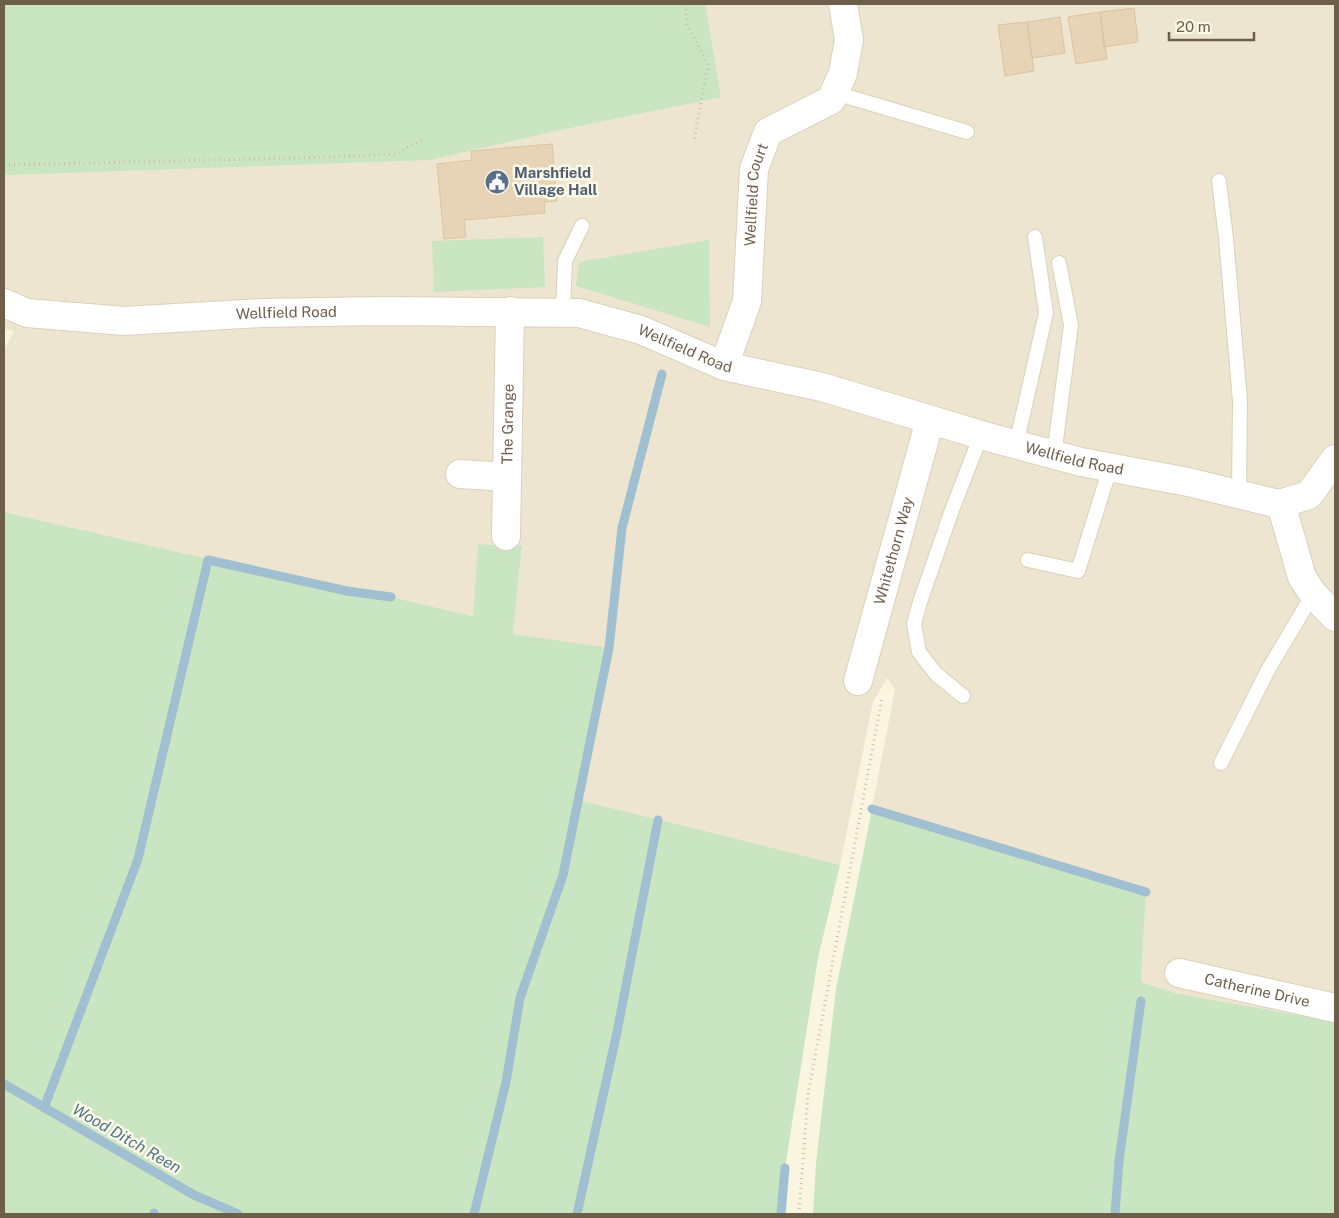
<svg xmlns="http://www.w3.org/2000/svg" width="1339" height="1218" viewBox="0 0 1339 1218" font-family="'Public Sans',sans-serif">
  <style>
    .residential { fill: #ede5cf }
    .green { fill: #c9e5c2 }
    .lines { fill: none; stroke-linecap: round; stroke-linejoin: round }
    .stream { stroke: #a0bfd1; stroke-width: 9 }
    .building { fill: #e7d4b7; stroke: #ddc39e }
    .lane-casing { stroke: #d9d1bc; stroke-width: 16 }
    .street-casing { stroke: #d9d1bc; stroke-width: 30 }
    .path { stroke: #d0bda0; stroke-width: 3; stroke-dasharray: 1 4; stroke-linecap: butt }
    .lane { stroke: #fff; stroke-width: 14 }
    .street { stroke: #fff; stroke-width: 28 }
    .labels { text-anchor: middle; stroke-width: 5; stroke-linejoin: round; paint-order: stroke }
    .service-label { font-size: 15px; font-weight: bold; fill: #4e5e75; stroke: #fdf9e7; text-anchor: start }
    .street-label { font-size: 15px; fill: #6e5f4b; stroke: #fdf9e7 }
    .water-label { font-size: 16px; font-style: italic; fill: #4e758c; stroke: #fdf9e7 }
  </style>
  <rect width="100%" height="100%" fill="#f9f5e1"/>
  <path class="residential" d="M4,4H1335V1022L1175,993L1141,982L1146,892L872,809L895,689L887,678L873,702L840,865L726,836L578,800L609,649L513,634L522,546L478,544L473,616L391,597L347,591L4,512V349L14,332L4,328Z"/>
  <path class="green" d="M4,4H705L721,97L560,130L430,160L4,175Z
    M543,237L545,287L434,292L432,241Z
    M709,240L710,327L576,286L579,262Z
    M4,512L347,591L391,597L473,616L478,544L522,546L513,634L609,648L578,800L726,836L840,865L818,958L785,1168L781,1214H4Z
    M872,809L1146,892L1141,982L1175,993L1335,1022V1214H813L816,1163L836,989Z"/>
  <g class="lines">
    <path class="stream" d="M872,809L1146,892
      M4,1084L194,1195L238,1214
      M44,1108L138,859L208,560L347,591L391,597
      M154,1214V1213
      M474,1214L506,1082L520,998L563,875L609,648L622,528L662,374
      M577,1214L617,1032L658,820
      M781,1214L785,1168
      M1115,1214L1119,1161L1141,1001"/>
  </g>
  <path class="building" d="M1134,8L1138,42L1104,47L1100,12Z
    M1100,12L1107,59L1076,64L1068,17Z
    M1060,17L1065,53L1032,58L1027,22Z
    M1027,22L1034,71L1005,76L998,25Z
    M552,144L557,201L544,202L545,213L464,220L466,237L444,239L437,164L472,160L471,151Z"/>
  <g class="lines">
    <defs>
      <path id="lane" d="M835,93L967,132
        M1219,181L1226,238L1240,401L1239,494
        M563,313L565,261L582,226
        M1016,445L1046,313L1035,237
        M1054,455L1071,325L1059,263
        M1028,560L1078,571L1110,468
        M963,696L936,674L919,652L914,624L920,602L952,510L981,435
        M1221,763L1268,670L1313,594"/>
      <g id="street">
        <path id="s1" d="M4,303L27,313L124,321L262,313L384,311L579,313L641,330L724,366L822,387L981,435L1081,462L1188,482L1279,504L1309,495L1335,459"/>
        <path id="s2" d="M724,366L747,301L754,169L768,132L831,100L843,73L849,40L843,4"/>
        <path d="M460,474L507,477"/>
        <path d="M1281,504L1302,577L1313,594L1335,617"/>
        <path id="s3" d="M506,536L510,311"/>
        <path id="s4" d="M858,681L930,420"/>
        <path id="s5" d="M1179,973L1335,1008"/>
      </g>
    </defs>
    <use href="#lane" class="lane-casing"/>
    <use href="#street" class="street-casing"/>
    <path class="path" d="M685,4L687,24L708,64L694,140
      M4,165L336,157L396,154L424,138
      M799,1214L808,1094L882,698"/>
    <use href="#lane" class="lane"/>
    <use href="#street" class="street"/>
  </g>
  <defs>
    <symbol id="civic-disc" viewBox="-11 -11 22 22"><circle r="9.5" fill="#5c6f8a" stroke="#fdf9e7"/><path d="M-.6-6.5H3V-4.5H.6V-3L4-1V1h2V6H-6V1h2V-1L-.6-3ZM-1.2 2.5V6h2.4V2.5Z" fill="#fff"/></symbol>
  </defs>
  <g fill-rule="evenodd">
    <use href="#civic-disc" x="483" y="168" width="28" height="28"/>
  </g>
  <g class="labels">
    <g class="service-label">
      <text x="514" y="178">Marshfield<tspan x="514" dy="17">Village Hall</tspan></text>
    </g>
    <g class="street-label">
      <text dy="5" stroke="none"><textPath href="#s2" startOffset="176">Wellfield Court</textPath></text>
      <text dy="5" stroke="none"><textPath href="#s1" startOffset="285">Wellfield Road</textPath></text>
      <text dy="5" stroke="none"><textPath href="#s1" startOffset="690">Wellfield Road</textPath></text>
      <text dy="5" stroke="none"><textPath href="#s3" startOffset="112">The Grange</textPath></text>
      <text dy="5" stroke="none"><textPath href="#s1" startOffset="1095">Wellfield Road</textPath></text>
      <text dy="5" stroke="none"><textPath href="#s4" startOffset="135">Whitethorn Way</textPath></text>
      <text dy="5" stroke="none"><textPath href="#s5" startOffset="80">Catherine Drive</textPath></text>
    </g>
    <g class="water-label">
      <text transform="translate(127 1138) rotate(30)" y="6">Wood Ditch Reen</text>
    </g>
  </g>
  <rect width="1339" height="1218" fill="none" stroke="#6e5f4b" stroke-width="10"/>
  <path d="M1169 32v8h85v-8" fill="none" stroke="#6e5f4b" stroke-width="2.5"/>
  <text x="1176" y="32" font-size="15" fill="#6e5f4b" stroke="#fdf9e7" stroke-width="4" paint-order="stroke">20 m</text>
</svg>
